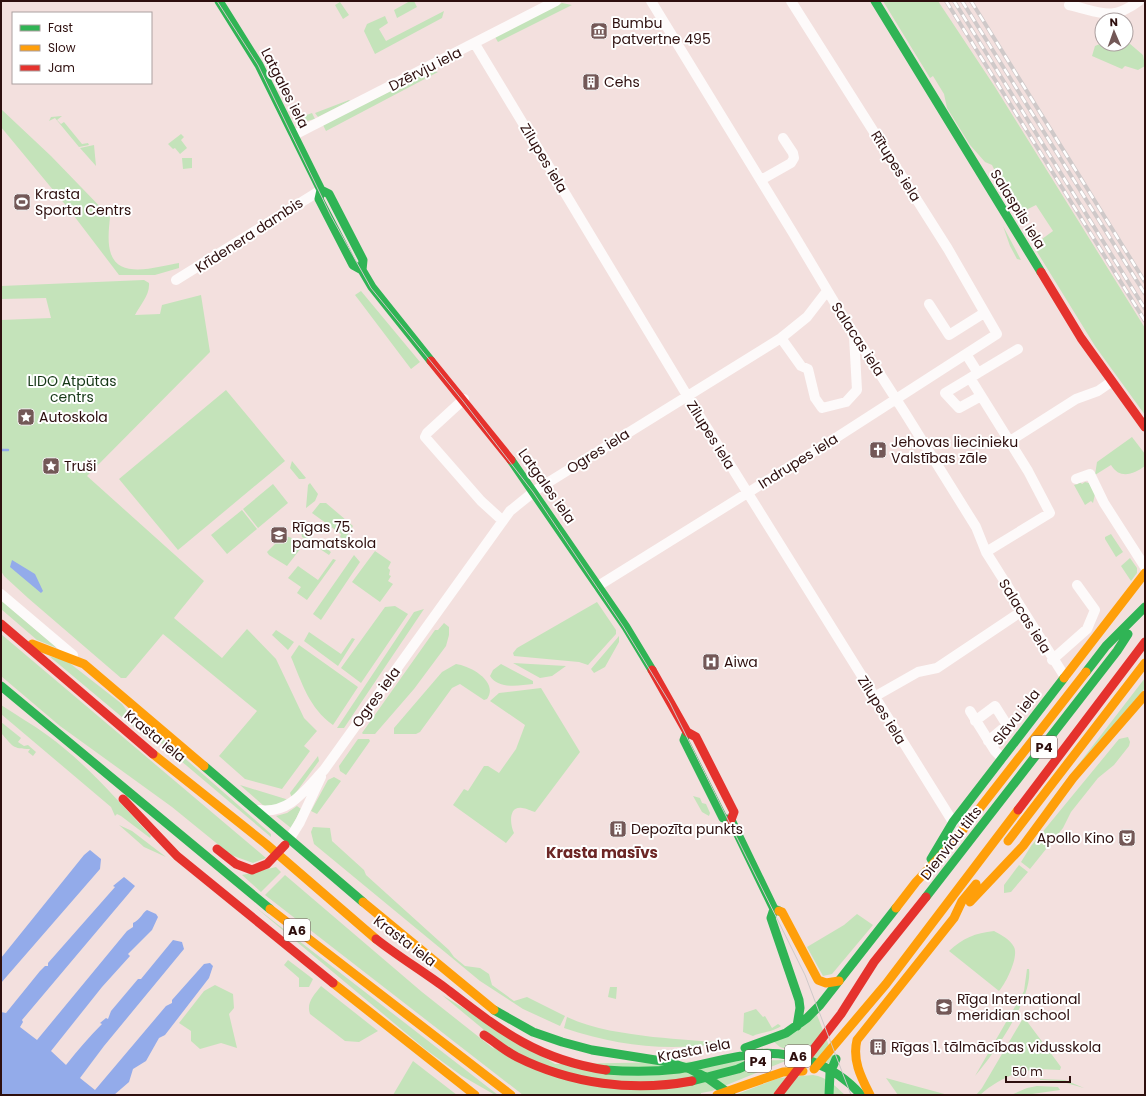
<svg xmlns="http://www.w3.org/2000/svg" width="1146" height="1096" viewBox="0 0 1146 1096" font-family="Poppins,sans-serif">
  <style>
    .green { fill: #c4e3ba }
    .water { fill: #93abea }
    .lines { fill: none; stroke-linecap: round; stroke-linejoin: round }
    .stream { stroke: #93abea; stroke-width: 2.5 }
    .street { stroke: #fdfafa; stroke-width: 10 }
    .fast { stroke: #30b455; stroke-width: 9 }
    .slow { stroke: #ff9f0a; stroke-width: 9 }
    .jam { stroke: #e5322d; stroke-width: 9 }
    .tram { stroke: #cfc9c9; stroke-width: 1 }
    .rail-casing { stroke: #cfc9c9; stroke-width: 4 }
    .rail { stroke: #fff; stroke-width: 2.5; stroke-dasharray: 8; stroke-linecap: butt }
    .labels { text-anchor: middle; stroke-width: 4; stroke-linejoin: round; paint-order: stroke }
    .shield { fill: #fff; stroke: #6d5756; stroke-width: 1 }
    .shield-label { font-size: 13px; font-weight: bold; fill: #2e0f0e }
    .poi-label { font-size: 14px; fill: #2e0f0e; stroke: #fff; text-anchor: start }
    .street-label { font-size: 14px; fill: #2e0f0e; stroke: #fff }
    .park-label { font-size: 14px; fill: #153716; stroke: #fff }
    .neighbourhood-label { font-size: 15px; font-weight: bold; fill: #6c2625; stroke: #fff }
  </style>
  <rect width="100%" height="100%" fill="#f3e0de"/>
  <path class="green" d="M410,1H414L417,7L397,18L394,10Z
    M883,1H938L995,87L1145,328V415L1095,346L1034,247L1042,239L1053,231L1036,205L1026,210L1029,219L1021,224L992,165L985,162L970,145L947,108L944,94L933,76L930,78Z
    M340,2L349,15L343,19L335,5Z
    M562,3L572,5L498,42L495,37Z
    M444,11L442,18L375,54L364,31L367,24L385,16L388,23L379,29L386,41Z
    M1102,43L1119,46L1129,43L1143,55L1145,66L1138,70L1125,66L1122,69L1092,56L1095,46Z
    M430,71L438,72L326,131L323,125Z
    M349,100L350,101L318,117L315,113Z
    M1,109L51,156L110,217C109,228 107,243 111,254C120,280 159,266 179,263V268L155,275H119L68,208L1,127Z
    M312,113L315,119L303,122L301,117Z
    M62,116L57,120L61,124L64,122L82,144L88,143L89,145L79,147L55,118L49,121L51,117Z
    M181,134L184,137L181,140L187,148L180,154L175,148L173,149L168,144Z
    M94,145L96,166L80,148Z
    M182,158H192V168L183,169Z
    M1003,226L1021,260L1017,259L1010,246Z
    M144,280L149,283C150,295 140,305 135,315L160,314L162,305L201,295L210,352L87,476L204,581L174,618L222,658L247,629L276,659L304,718L317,731L304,746L310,751L282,789L245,779L219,756L257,711L163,634L126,678H121L28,598L4,576L1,571V320L51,318L46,298L1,299V286Z
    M361,291L420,362L411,369L355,295Z
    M226,390L285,461L178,550L119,479Z
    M1132,437L1145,454V466C1134,474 1120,480 1111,465L1095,475L1097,462Z
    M292,461L306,478L304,479H299L290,468Z
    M1078,480L1082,484L1085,482L1089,483L1095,494L1093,503L1091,501L1085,505L1074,485L1078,484Z
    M310,483L318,494L315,501L306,508L308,485Z
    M273,484L288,503L258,528L243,509Z
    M320,503H326L353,526L345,540L340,537L341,534L312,513Z
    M242,510L257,529L227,554L211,535Z
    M301,530L331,552L329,555L302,537Z
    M1111,534L1123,552L1116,557L1105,539V537Z
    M283,536C291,536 299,541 301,548L287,566L269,555L267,552Z
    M375,551L391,562L388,568L390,570L389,575L391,576L388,581L393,584L380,602L352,582Z
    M354,555L360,562L321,620L313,614Z
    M1130,558L1137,568V573L1131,581L1121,566Z
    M333,559L336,560L307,600L297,593L301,587L288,578L298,566L318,580Z
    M1,600L57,648L37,640L1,609Z
    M597,602L616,630V634L588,665L579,662L514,656L513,653L517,648Z
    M395,606L408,614L361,683L341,668L385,607Z
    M424,609L344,728H337L414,612Z
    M444,623L449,627V635L446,646L414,689L375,734H363L362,733L435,630H438Z
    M276,630L294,642L288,650L272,635Z
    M309,632L341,654L352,638L355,639L338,666L304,641Z
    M1,634L266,858L253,863L231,855L172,807L60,726L1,676Z
    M619,636V642L605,667L594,673L591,669Z
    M299,645L358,687L333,725C309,708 302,683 291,657Z
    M49,656L67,661L122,704L147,738Z
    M513,663L566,666L552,676L540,678Z
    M456,664C471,666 499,682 487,699L484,700L460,684L452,688L420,732L416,734H394V728L442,672Z
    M501,664L533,681V684C520,685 499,690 490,676L493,670Z
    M1145,678V688L1041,813Z
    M541,688L580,752L535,812C531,811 526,808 522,808C508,806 510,825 514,833L506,843L453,805L464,789L468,791L484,766H488L499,773L516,749L525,725L490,701L499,693Z
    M1,705C16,715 32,724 47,735C86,763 118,801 151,836L150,838L121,816L117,814L115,816L111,807L1,714Z
    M1,722L21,738L18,742L24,746L28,745L36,752L33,756L28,752L30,749C12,749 13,746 1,733Z
    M147,725L271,834V837L174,755L161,743Z
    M1128,737L1130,742L1129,746L1114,765L1098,778L1071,812L1063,828L1030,869L1021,862L1031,846L1119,739Z
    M358,739H369L370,741L346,775L340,771L339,766Z
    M318,756L319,761L292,798L290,793Z
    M334,777L341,781L317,814L311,811L328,780Z
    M240,785L289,800L282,805L264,806Z
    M693,796L700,798L702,803L706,804L710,813L709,816L702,812Z
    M297,806L301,809L291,828L276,816L287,813Z
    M119,825L132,831L166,857L144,847Z
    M313,827L330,828L332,841L364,870L366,875L449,950L454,957L465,966L480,968L489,974L492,985L514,1001L527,997L565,1016L560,1026L523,1009L480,981L314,844L311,832Z
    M1019,865L1028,872L1011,892L1004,893V885Z
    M276,867L281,872L261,892L242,875Z
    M285,875L422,992L494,1049L483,1029L442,995L555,1064L788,1060L712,1091L701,1093V1095H523L265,895Z
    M254,906L498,1095H495L462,1076L425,1049Z
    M857,914L873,925L832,974L823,976L807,947L844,925Z
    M994,931C1001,935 1010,939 1014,947C1019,957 1006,983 999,991L949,951C963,938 975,933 994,931Z
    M288,960L313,979L309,987H299V978L284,965Z
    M1027,969H1029C1033,998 994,1054 975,1076L1024,991Z
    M215,985L233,994L234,1008L229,1014L237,1048L221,1043L200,1049L191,1041V1031L179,1023L204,991Z
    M321,986L378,1031L359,1042L345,1041L310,1014C306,1003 314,995 321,986Z
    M610,987H617L616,999L608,997Z
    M756,1009L763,1017L765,1016L772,1028L778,1024L781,1026C773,1032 762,1032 753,1036L743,1032L744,1013Z
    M817,1015L837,1066L780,1047L774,1042Z
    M567,1017C595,1030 624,1033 653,1037C679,1039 704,1042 730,1042C670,1052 621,1047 564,1028Z
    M1022,1020H1026L1061,1067L1060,1070C1053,1070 1046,1069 1039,1069C1016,1071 997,1080 980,1095H976L982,1088Z
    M413,1061L457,1095H393Z
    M813,1075C827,1077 835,1086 845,1095H735L779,1078Z
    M886,1078L948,1095H898Z
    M1040,1079L1065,1080L1084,1088L1059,1081L1040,1080Z
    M1037,1086L1058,1087L1060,1090L1025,1095H1011L1027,1088Z"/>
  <path class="water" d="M12,560L35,574L43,591L41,593L10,567Z
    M90,850L101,859L100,869L1,983V958L84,855Z
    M124,877L135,886L22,1020L23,1022L20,1027L37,1040L127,931L133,927V923C141,919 142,913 147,910L156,914L158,917L152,930L128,954L130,956L102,987L51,1051L66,1065C78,1050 89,1037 102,1024L100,1023L106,1018L108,1019L111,1011L138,979H141L173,940L182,942L184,949L104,1046L80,1078L95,1090L166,1006L172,1003V1000L204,964L210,963L213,966L209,978L165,1035L159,1038L146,1061L133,1069L129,1082L114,1095H1V1012L6,1013L40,971L45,966H48V963L115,887L113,886Z"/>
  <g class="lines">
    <path class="stream" d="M1,450H8"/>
    <path class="street" d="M651,1L793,233L842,315L905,413L976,527L986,552L1065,677
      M1071,1L1069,5C1101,12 1111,22 1139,1
      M475,44L691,402L953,822
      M294,135L556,1
      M761,180L791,163L794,158L793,153L783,138
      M176,280L321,190
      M929,304L949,335L984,313
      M781,338L801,366L808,369L815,398L822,408L846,402L857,390L854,336
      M966,354L978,373L970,378L1028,471L1050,513L986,552
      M978,373L1018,349
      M970,378L945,393L959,408L981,396
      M464,399L427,433L425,437L481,501L503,521
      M1010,441L1076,399L1098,391L1111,382
      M1076,479L1090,474L1104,503L1145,567
      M598,586L831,441L997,334L948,249L791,1
      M1,594L73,655
      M1052,660L1087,629L1095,610L1077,585
      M874,697L918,672L937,668L1022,611
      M970,711L995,751L1002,758
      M975,721L995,706L1007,725L988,741
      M259,810C290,814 305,790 324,770L510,511L536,490L781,338L807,317L827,291
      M290,838L300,822L321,777"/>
    <path class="fast" d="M219,1L259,65L321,190L319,199L353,265L362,270
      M875,1L1041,272
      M321,190L329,194L363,260L362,270L372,287L431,361
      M511,460L626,627L652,670
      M1086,672L1106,646L1145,607
      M1,686L270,909
      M687,732L684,740L723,818L731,820L774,909L779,911
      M204,766L363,902
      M931,859L953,822L1064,678
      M926,897L1117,651L1128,634
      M774,909L771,918L799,1000L800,1008L797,1026
      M494,1010L533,1032L562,1042L592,1050L668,1062L690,1069L709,1079L731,1095
      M745,1048L786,1033L807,1018L820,1005L896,908
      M606,1070C630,1072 654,1072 679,1069C704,1065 728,1057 754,1054C793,1050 835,1065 861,1095
      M692,1081L738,1069L768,1056
      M829,1095L830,1073L836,1059"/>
    <path class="slow" d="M32,644L84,664L204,766
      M1064,678L1145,573
      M153,754L266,844L376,939
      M1008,841L1145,663
      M363,902L494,1010
      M970,902L1023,846L1073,778L1145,695
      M896,908L916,882L951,845L1086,672
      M270,909L511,1095
      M779,911L782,912L818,980L826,983L839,981
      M333,983L475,1095
      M814,1069L886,984L1018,810
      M717,1095L783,1072L803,1071
      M870,1095C861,1077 852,1060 857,1040L954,918L962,901L976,884"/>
    <path class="jam" d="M1041,272L1081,338L1145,427
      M431,361L511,460
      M1,624L153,754
      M652,670L687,732L696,737L734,812L731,820
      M123,799L177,856L333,983
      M1018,810L1145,642
      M217,849L236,864L252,870L267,864L285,845
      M376,939C399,957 424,972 448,990C500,1030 538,1060 606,1070
      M484,1035C495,1042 505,1051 517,1057C571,1084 633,1092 692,1081
      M778,1095L841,1014L874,962L926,897"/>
    <path class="tram" d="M217,1L258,65L331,216L371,288L463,401L533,492L623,626L670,703L805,975L851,1095"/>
    <defs>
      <path id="rail" d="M946,1L1145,321
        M954,1L1145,309
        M962,1L1145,294
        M971,1L1145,282"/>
    </defs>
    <use href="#rail" class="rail-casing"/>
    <use href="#rail" class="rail"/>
  </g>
  <defs>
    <symbol id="museum-square" viewBox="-11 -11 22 22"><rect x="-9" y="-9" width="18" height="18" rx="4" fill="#735857" stroke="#fff"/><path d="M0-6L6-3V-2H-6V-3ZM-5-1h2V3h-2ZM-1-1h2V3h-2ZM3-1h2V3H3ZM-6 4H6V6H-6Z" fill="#fff"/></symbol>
    <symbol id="building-square" viewBox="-11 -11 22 22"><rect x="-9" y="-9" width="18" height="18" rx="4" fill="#735857" stroke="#fff"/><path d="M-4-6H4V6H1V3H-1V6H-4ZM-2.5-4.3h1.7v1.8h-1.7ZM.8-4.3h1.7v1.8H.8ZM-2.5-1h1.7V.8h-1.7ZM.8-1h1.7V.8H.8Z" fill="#fff"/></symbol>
    <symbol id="stadium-square" viewBox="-11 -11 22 22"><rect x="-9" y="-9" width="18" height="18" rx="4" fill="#735857" stroke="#fff"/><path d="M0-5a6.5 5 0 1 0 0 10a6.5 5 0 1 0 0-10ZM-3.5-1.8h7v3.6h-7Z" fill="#fff"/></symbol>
    <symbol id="sight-square" viewBox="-11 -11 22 22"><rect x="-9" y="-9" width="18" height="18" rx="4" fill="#735857" stroke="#fff"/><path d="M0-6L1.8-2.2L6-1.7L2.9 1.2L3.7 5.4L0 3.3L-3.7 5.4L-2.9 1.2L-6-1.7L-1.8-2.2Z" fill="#fff"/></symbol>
    <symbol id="church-square" viewBox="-11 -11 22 22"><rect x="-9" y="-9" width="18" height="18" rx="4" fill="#735857" stroke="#fff"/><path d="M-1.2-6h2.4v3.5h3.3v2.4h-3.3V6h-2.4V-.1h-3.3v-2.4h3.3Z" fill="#fff"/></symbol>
    <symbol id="school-square" viewBox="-11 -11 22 22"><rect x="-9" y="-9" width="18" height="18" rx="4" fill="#735857" stroke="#fff"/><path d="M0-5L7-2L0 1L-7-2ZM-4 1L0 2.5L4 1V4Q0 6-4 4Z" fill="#fff"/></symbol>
    <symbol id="hospital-square" viewBox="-11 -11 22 22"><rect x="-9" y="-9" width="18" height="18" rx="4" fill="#735857" stroke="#fff"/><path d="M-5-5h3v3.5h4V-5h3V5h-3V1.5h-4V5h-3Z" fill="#fff"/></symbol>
    <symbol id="theatre-square" viewBox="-11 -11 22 22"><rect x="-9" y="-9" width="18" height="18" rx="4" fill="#735857" stroke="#fff"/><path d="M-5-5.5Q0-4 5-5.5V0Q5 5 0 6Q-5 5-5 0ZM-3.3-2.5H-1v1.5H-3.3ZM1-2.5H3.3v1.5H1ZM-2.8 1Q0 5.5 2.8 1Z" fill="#fff"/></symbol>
  </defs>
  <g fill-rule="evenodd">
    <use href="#museum-square" x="589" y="21" width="20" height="20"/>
    <use href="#building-square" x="581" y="72" width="20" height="20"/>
    <use href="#stadium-square" x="12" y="192" width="20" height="20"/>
    <use href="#sight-square" x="16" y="407" width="20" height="20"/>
    <use href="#church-square" x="868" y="440" width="20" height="20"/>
    <use href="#sight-square" x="41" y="456" width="20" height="20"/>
    <use href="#school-square" x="269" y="525" width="20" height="20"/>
    <use href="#hospital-square" x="701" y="652" width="20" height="20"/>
    <use href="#building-square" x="608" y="819" width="20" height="20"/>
    <use href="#theatre-square" x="1117" y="828" width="20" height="20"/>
    <use href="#school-square" x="934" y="997" width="20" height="20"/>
    <use href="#building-square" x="868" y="1037" width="20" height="20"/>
  </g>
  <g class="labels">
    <g class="shield">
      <rect x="1031" y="736" width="26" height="22" rx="3"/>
      <rect x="284" y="919" width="26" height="22" rx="3"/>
      <rect x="785" y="1045" width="26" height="22" rx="3"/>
      <rect x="745" y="1050" width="26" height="22" rx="3"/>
    </g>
    <g class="shield-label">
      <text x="1044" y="752">P4</text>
      <text x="297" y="935">A6</text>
      <text x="798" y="1061">A6</text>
      <text x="758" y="1066">P4</text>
    </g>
    <g class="poi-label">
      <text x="612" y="28">Bumbu<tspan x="612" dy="16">patvertne 495</tspan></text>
      <text x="604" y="87">Cehs</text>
      <text x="35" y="199">Krasta<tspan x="35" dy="16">Sporta Centrs</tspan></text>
      <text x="39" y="422">Autoskola</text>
      <text x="891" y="447">Jehovas liecinieku<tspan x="891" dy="16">Valstības zāle</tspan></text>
      <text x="64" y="471">Truši</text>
      <text x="292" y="532">Rīgas 75.<tspan x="292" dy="16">pamatskola</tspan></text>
      <text x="724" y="667">Aiwa</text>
      <text x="631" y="834">Depozīta punkts</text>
      <text x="1114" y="843" text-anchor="end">Apollo Kino</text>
      <text x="957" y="1004">Rīga International<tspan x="957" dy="16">meridian school</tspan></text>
      <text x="891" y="1052">Rīgas 1. tālmācības vidusskola</text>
    </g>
    <g class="street-label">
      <text transform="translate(425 69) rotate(-27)" y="5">Dzērvju iela</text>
      <text transform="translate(285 88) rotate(63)" y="5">Latgales iela</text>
      <text transform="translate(544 158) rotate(59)" y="5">Zilupes iela</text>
      <text transform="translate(896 166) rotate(58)" y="5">Rītupes iela</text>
      <text transform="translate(1018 209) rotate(58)" y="5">Salaspils iela</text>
      <text transform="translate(249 235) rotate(-33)" y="5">Krīdenera dambis</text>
      <text transform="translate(858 339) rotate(57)" y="5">Salacas iela</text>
      <text transform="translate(711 435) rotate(58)" y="5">Zilupes iela</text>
      <text transform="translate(598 451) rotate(-32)" y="5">Ogres iela</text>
      <text transform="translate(798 461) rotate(-32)" y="5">Indrupes iela</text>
      <text transform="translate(547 486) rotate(55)" y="5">Latgales iela</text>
      <text transform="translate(1025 616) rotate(58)" y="5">Salacas iela</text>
      <text transform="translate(376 697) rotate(-54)" y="5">Ogres iela</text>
      <text transform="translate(882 710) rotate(58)" y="5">Zilupes iela</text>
      <text transform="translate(1016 717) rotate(-52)" y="5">Slāvu iela</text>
      <text transform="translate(155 736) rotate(39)" y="5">Krasta iela</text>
      <text transform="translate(951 843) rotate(-52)" y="5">Dienvidu tilts</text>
      <text transform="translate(405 941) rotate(37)" y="5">Krasta iela</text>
      <text transform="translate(694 1050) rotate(-11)" y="5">Krasta iela</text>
    </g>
    <g class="park-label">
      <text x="72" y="386">LIDO Atpūtas<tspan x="72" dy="16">centrs</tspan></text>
    </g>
    <g class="neighbourhood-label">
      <text x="602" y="858">Krasta masīvs</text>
    </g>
  </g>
  <rect width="1146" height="1096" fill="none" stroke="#2e0f0e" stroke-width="4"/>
  <rect x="12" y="12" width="140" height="72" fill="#ffffff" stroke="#ab9f9f"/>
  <rect x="20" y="25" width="20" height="6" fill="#30b455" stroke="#ab9f9f"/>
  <text x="48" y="32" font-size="12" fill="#2e0f0e">Fast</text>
  <rect x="20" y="45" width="20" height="6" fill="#ff9f0a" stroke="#ab9f9f"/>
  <text x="48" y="52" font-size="12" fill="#2e0f0e">Slow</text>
  <rect x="20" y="65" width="20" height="6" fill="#e5322d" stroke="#ab9f9f"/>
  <text x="48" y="72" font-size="12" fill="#2e0f0e">Jam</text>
  <g transform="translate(1114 32) rotate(358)"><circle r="19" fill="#ffffff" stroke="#ab9f9f"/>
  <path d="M0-3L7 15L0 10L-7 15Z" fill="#735857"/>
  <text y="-6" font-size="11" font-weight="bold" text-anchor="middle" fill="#2e0f0e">N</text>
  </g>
  <path d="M1006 1076v6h64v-6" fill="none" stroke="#2e0f0e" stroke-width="2"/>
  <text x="1012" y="1076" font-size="12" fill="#2e0f0e" stroke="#ffffff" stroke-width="3" paint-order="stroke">50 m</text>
</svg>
